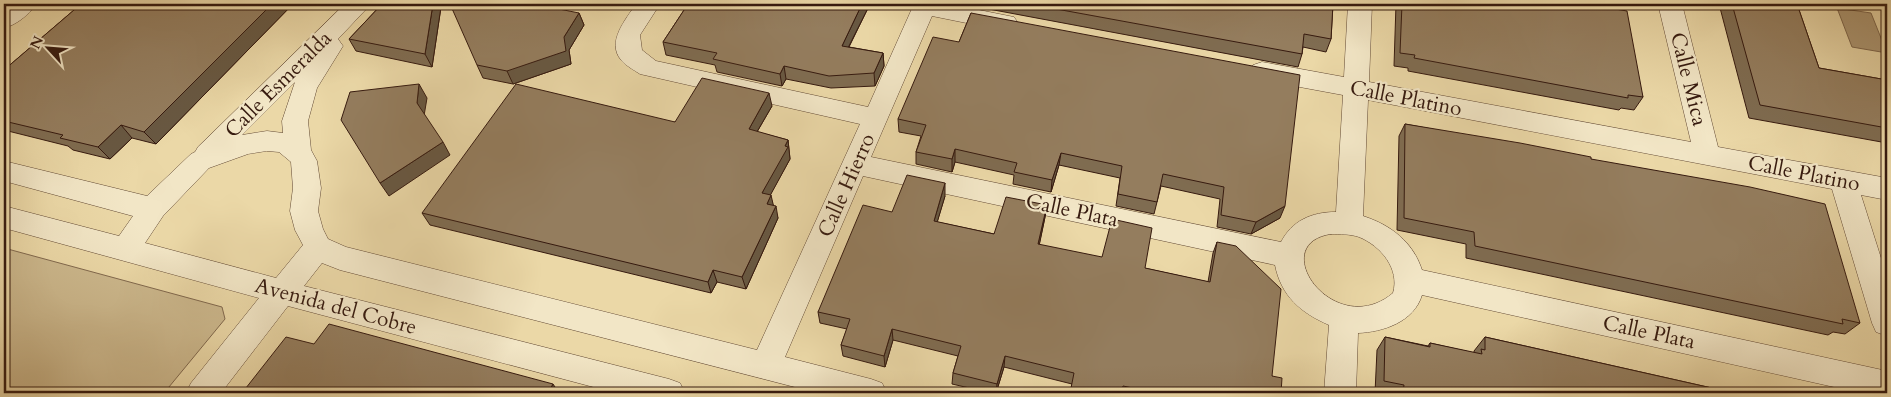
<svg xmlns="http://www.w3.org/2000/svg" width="1891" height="397" viewBox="0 0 1891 397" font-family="Cardo,serif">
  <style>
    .green { fill: #ccb88d; stroke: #81694e }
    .water { fill: #ad9773; stroke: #7d654b }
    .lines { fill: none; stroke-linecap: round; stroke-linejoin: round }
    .minor-casing { stroke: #634a35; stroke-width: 1 }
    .minor { fill: #f2e6c6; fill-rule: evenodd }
    .wall { fill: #7f6c51; stroke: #361a0f }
    .shaded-wall { fill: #685842; stroke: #361a0f }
    .building { fill: #947d5e; stroke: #361a0f }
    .labels { text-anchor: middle; stroke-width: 4.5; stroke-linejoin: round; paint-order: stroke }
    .street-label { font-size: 21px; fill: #361a0f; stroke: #f2e6c6 }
  </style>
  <rect width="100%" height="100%" fill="#ebd8a7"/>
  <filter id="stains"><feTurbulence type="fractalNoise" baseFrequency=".004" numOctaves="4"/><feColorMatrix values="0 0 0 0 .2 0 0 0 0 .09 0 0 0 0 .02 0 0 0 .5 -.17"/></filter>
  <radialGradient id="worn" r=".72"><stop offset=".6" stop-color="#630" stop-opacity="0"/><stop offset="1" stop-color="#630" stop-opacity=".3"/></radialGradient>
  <path class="green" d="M4,248L222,307L225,319L164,393H4Z"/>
  <path class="water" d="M1837,8L1871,13L1887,53L1852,47Z"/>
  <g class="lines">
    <defs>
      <path id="minor" d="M9,4H36C29,15 16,25 4,28V8Z
        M345,4H371L338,39L343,46L317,88L308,121L311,150L317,161L321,188L318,211L323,229L328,239L346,247L757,350L860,124L640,74C634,70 626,66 621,60C606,42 626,19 636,4H660L640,35L642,50L656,61L868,107L914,4H949L1014,17L1018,23L1014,29L1006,31L932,16L871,157L1281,242C1292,221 1311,212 1336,212L1343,95L1262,80L1253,77L1250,71L1253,65L1262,62L1344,77L1348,4H1372L1369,82L1691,142L1658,4H1682L1718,147L1887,178V200L1861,195L1887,277V336L1876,332L1872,323L1832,189L1368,100L1363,216C1391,225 1413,242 1422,270L1887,371V393H1861L1422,295C1414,322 1383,332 1358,333L1356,393H1324L1329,325C1301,313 1281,296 1275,265L863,176L785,357L871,379L882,383L887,393H818L340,270L322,263L304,286L669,379L680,383L685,393H616L288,306L221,393H186L191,383L259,298L4,228V206L119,236L133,216L4,181V161L147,196L191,154L195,152L198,147ZM295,82L282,121L283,133L267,131L242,135ZM267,151L279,152L291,162L293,188L290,211L295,230L303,245L276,278L145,243L163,216L209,168L248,154ZM1331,234C1340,234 1350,234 1359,237C1381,246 1400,269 1393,293C1335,342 1264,244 1331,234Z"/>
    </defs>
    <use href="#minor" class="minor-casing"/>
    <use href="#minor" class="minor"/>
  </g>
  <path class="wall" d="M81,4H293L156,144L132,138L110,159L73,150L68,146L4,130V70Z
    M382,4H439L441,7L432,67L356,51L349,39Z
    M688,4H870L849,47L883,53L884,66L875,86L831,88L786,79L782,86L717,72L715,65L666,55L663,42Z
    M978,4H1333L1331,39L1326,52L1303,47L1302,54L1298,67L978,7Z
    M1396,4H1586L1643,97L1634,110L1621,108L1619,110L1408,71V68L1394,66Z
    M1719,4H1797L1819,68L1887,80V143L1749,118Z
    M579,13L584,25L569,50L571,64L513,84L483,78L477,65Z
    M971,13L1280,218L1251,234L1217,227L1220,199L1161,186L1154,214L1116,206L1120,178L1059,165L1051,192L1013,184L1014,175L955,162L952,172L916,164V152L921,136L899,132L898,119L959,42Z
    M772,106L757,132L788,140L790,159L770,195L773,205L778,218L746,289L717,282L711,293L430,225L422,213L675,122Z
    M1405,124L1591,159L1860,323L1845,334L1833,332L1828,335L1466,258V244L1397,230L1399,136Z
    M945,196L937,222L994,234L1047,205L1045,217L1039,245L1208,282L1213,253L1217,242L1272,376L1281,393H1070L1072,384L1004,367L996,393H991L952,384L953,373L958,356L893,340L885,367L843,356L841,345L847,329L820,323L818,312L892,212Z
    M1385,337L1428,346L1430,343L1474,353V351L1485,337L1734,393H1375L1377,350Z"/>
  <path class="shaded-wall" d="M272,4H293L156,144L144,132Z
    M433,4H439L441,7L432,67L425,54Z
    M862,4H870L843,58L842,46Z
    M579,13L584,25L569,50L571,64L513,84L507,71L564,37Z
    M883,53L884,66L875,86L874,73Z
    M784,66L786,79L782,86L780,74Z
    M419,84L427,98L424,116L417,103Z
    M769,93L772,106L751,142L749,129Z
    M121,125L132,138L110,159L98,147Z
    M788,140L790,159L765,205L762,193Z
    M443,142L450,155L389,196L380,183Z
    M955,149V162L952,172V159Z
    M1061,153L1059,165L1051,192L1052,180Z
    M945,183V196L934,233V221Z
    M771,195L774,208L767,204Z
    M1047,205L1045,217L1037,256L1038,244Z
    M776,206L778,218L746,289L742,277Z
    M1285,206L1280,218L1251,234L1256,222Z
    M713,270L717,282L711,293L708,282Z
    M892,329L893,340L885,367L884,356Z
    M1005,356L1004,367L996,393L997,384Z
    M553,384L559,393H548Z"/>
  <path class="building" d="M81,4H272L144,132L121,125L98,147L60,138L63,135L4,121V70Z
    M382,4H433L425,54L349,39Z
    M450,4H534L579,13L564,37L566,51L507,71L477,65Z
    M688,4H862L842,46L883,53L874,73L829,76L784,66L780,74L713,59L717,53L663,42Z
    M1029,4H1333L1331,39L1304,34L1302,54Z
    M1402,4H1586L1627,11L1643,97L1628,95V98L1414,58L1415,55L1400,53Z
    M1732,4H1797L1819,68L1887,80V128L1760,105Z
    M971,13L1300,75L1285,206L1256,222L1221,215L1224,187L1163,174L1157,202L1118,194L1122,166L1061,153L1052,180L1014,172L1017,163L955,149L952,159L916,152L926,125L898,119L933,37L959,42Z
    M702,78L769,93L749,129L788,140L785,146L788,147L762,193L771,195L767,204L776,206L742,277L713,270L708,282L422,213L516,84L675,122Z
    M419,84L417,103L443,142L380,183L341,120L350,92Z
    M1405,124L1520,143L1591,157V159L1750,187L1825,204L1860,323L1842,319L1843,324L1475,246L1474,232L1404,218Z
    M907,175L945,183L934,221L994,234L1006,197L1047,205L1038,244L1102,257L1112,219L1152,228L1145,268L1210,282L1217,242L1236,246L1281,289L1272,376L1282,378L1281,393H1157L1123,386L1121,393H1070L1074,373L1005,356L997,384L953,373L961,346L892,329L884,356L841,345L850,319L818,312L863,205L892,212Z
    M329,324L553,384L548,393H242L286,337L314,344Z
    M1385,337L1430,347V343L1482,354L1481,349L1485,350V337L1734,393H1403L1404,385L1384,381Z"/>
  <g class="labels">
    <g class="street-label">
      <text transform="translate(1689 79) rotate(76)" y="7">Calle Mica</text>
      <text transform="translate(278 84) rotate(-45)" y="7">Calle Esmeralda</text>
      <text transform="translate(1406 98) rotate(11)" y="7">Calle Platino</text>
      <text transform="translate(1804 173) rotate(11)" y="7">Calle Platino</text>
      <text transform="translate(846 185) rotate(-66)" y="7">Calle Hierro</text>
      <text transform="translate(1072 210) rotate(12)" y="7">Calle Plata</text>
      <text transform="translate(336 306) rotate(15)" y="7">Avenida del Cobre</text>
      <text transform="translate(1649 332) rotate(12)" y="7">Calle Plata</text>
    </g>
  </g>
  <rect width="1891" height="397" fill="none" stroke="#ebd8a7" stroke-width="20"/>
  <rect x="5" y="5" width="1881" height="387" fill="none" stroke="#361a0f" stroke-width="2.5"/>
  <rect x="10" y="10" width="1871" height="377" fill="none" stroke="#361a0f"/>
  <g transform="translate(48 48) rotate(296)" stroke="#f2e6c6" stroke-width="4" paint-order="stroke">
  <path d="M0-4L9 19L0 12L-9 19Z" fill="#361a0f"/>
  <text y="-8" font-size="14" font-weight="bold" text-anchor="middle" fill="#361a0f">N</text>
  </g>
  <rect width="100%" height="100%" filter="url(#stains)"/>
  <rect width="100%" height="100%" fill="url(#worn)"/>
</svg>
